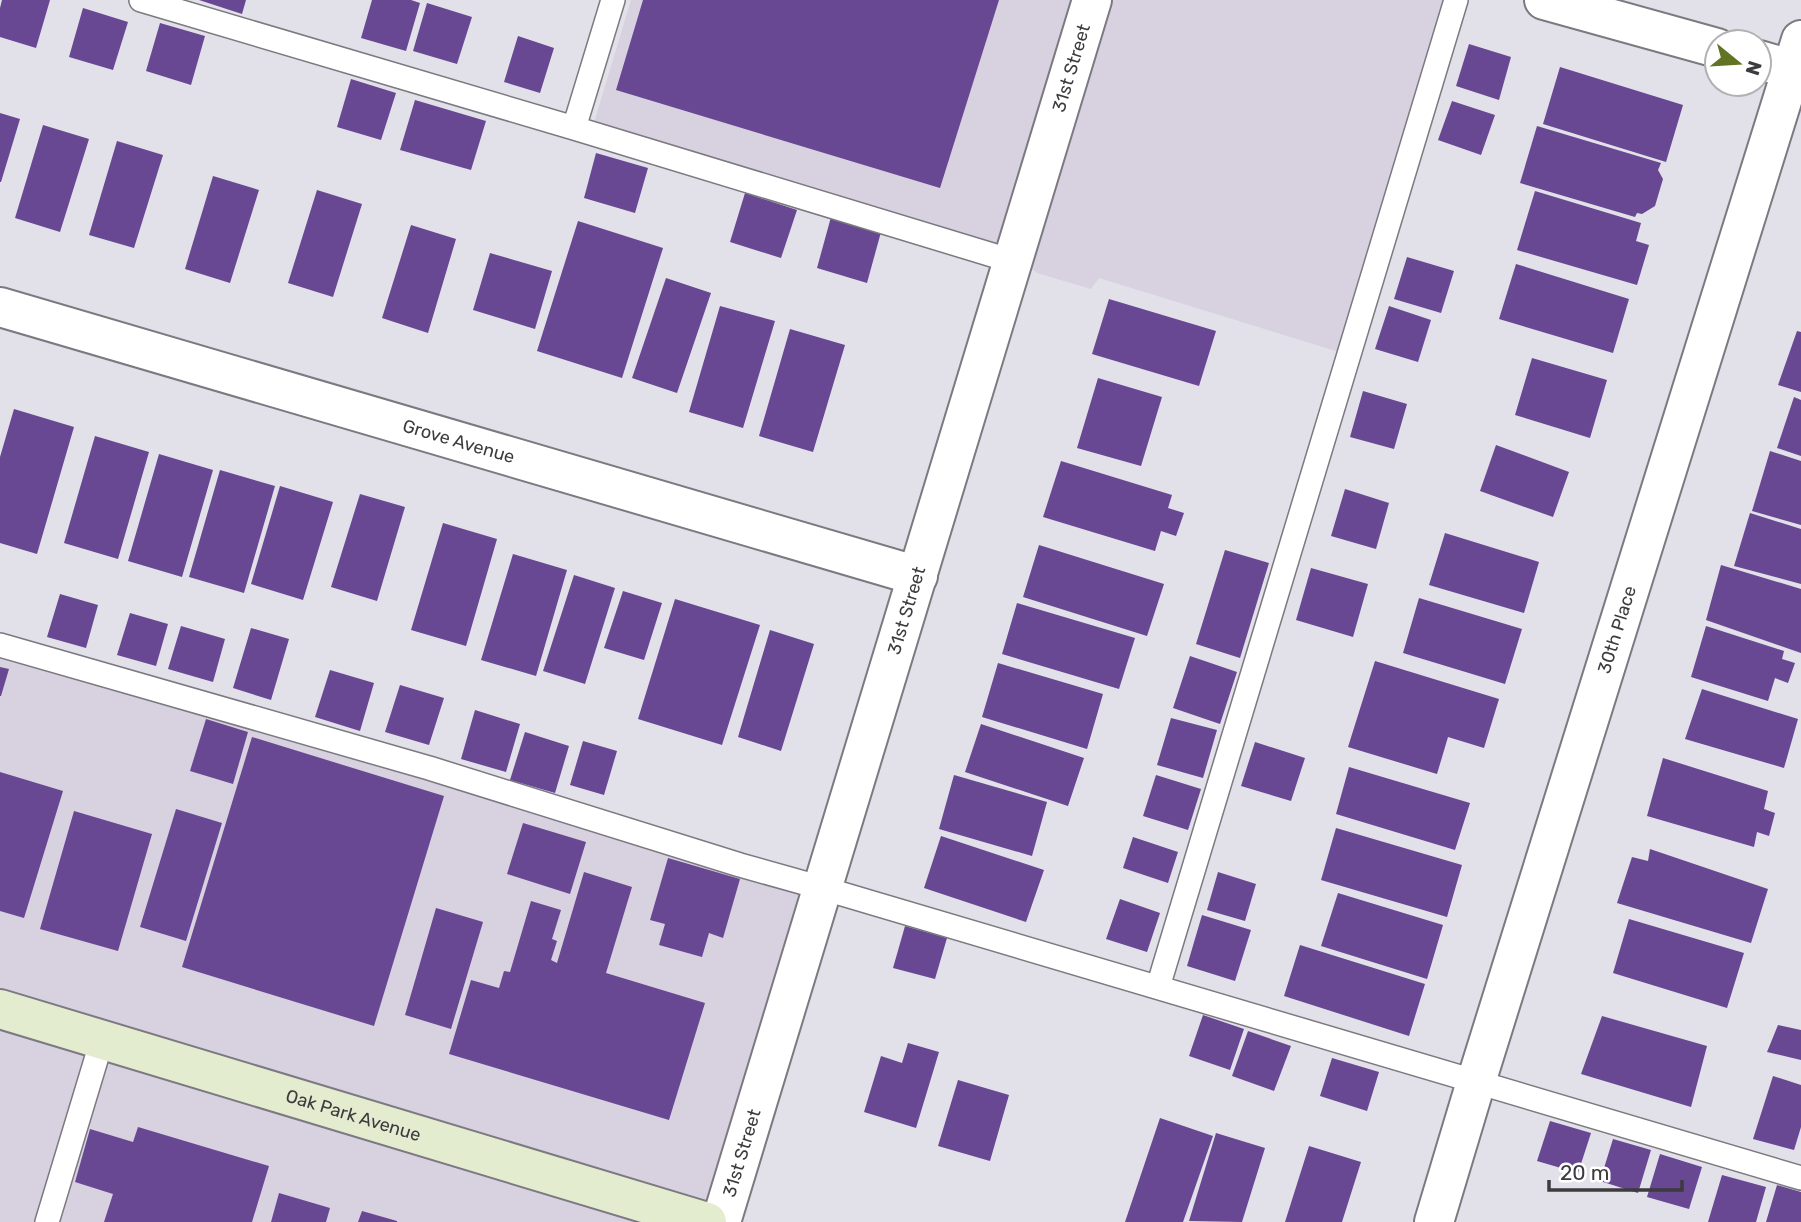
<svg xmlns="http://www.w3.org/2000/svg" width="1801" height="1222" viewBox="0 0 1801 1222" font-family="Rubik,sans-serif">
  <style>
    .built { fill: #d7d1e0 }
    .building { fill: #684793 }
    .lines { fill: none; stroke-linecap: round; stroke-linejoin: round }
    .lane-casing { stroke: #7c7981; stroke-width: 26 }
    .street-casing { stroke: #7c7981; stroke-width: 42 }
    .secondary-casing { stroke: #7c7981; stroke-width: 42 }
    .lane { stroke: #fff; stroke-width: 23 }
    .street { stroke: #fff; stroke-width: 38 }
    .secondary { stroke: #e4ecd0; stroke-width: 38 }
    .labels { text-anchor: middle; stroke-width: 7; stroke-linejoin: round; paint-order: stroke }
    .street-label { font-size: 18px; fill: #3c3b3e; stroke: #fff }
  </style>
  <rect width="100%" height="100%" fill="#e2e0e8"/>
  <path class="built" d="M631,0H1458L1349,366L1336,351L1099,278L1091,289L1037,273L1005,248L594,123Z
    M0,635L817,878L712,1222H0Z"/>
  <path class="building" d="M2,0H50L36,48L0,37V8Z
    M199,0H246L242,14Z
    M372,0H411L420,3L406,51L361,38Z
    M643,0H999L940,188L616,90Z
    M427,3L472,17L457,64L413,51Z
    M83,8L128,22L113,70L69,57Z
    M160,23L205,36L191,85L146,71Z
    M518,36L554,48L540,93L504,82Z
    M1469,44L1511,57L1499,100L1456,86Z
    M1560,67L1683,105L1666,162L1543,124Z
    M351,79L396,93L381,140L337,127Z
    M415,100L486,121L471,170L400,150Z
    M1452,101L1495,115L1481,155L1438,140Z
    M0,113L20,119L1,182H0Z
    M43,125L89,139L60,232L15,218Z
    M1537,126L1661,163L1658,170L1663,179L1655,206L1642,214L1637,213L1635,217L1520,183Z
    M117,141L163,155L134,248L89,235Z
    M596,153L648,168L635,213L584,198Z
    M213,176L259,190L230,283L185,269Z
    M317,190L362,204L333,297L288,283Z
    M1535,191L1641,223L1636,241L1649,245L1637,285L1517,250Z
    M745,193L797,210L781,258L730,242Z
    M831,217L881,232L867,283L817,268Z
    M578,221L663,248L622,378L537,351Z
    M411,225L456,239L428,333L382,318Z
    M490,253L552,271L535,329L473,310Z
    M1407,257L1454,271L1441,313L1394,299Z
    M1516,264L1629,299L1613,353L1499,319Z
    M666,278L711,293L677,393L632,378Z
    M1109,299L1216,331L1199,386L1092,354Z
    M720,306L775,321L743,428L689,412Z
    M1389,306L1431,320L1418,362L1375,349Z
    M790,329L845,345L813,452L759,436Z
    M1797,331L1801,332V392L1778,385Z
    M1532,358L1607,380L1590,438L1515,415Z
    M1098,378L1162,397L1141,466L1077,448Z
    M1363,391L1407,404L1394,449L1350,437Z
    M1794,397L1801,400V456L1777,448Z
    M14,409L74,427L37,554L0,543V457Z
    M95,436L149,452L118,559L64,543Z
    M1496,445L1569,472L1553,517L1480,491Z
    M1770,451L1801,461V525L1752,511Z
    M159,454L213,470L182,577L128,561Z
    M1061,461L1172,495L1168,508L1184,513L1176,536L1161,531L1155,551L1043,517Z
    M220,470L275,486L244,593L189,577Z
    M280,486L333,502L303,600L251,584Z
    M1345,489L1389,503L1376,549L1331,536Z
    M360,494L405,507L377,601L331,587Z
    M1750,513L1801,529V584L1734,566Z
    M443,523L497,539L466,646L411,630Z
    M1445,533L1539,562L1524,613L1429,585Z
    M1039,545L1164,584L1147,636L1023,597Z
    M1225,550L1269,563L1240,658L1196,644Z
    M513,554L567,570L536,676L481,660Z
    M1721,565L1801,589V653L1706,620Z
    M1311,568L1368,584L1353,637L1296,620Z
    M574,575L615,588L585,684L543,671Z
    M623,591L662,603L644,660L604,648Z
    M60,594L98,605L86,648L47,637Z
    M1419,598L1522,629L1505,684L1403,653Z
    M675,599L760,625L722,745L638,719Z
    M1017,603L1135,638L1119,689L1002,654Z
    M130,613L168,624L156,666L117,655Z
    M181,626L225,639L213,682L168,669Z
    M1706,626L1784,651L1782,659L1795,663L1788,683L1775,678L1768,701L1691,677Z
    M251,628L289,639L271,700L233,688Z
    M770,630L814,644L781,751L738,737Z
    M1190,656L1237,672L1220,724L1173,708Z
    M1375,661L1499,699L1484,748L1448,737L1437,774L1348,747Z
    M998,663L1103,694L1087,749L982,717Z
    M0,667L9,669L1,696H0Z
    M330,670L374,683L360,731L315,717Z
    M400,685L444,698L429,745L385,732Z
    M1702,689L1798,719L1784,768L1685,739Z
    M475,710L520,724L506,772L461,759Z
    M1171,718L1217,730L1203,778L1157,765Z
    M206,719L248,732L233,784L190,771Z
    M981,724L1084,758L1068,806L965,772Z
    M525,732L569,746L555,793L510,780Z
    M252,737L444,796L374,1026L182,967Z
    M583,741L617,751L604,795L570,785Z
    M1255,742L1305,758L1291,801L1241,786Z
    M1663,758L1768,791L1764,809L1775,813L1769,836L1757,832L1754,847L1647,816Z
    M1349,767L1470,803L1455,850L1336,814Z
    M0,772L63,791L24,918L0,911Z
    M954,775L1047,802L1032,856L939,829Z
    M1156,775L1201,789L1188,830L1143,816Z
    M176,809L222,823L186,941L140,927Z
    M74,811L152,834L118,951L40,929Z
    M523,823L586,842L570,894L507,874Z
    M1336,828L1462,865L1447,917L1321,880Z
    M941,836L1044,870L1026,922L924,888Z
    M1133,837L1178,852L1168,883L1123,868Z
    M1650,849L1768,889L1751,943L1617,903L1632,857L1648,861Z
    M668,858L740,879L723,938L709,933L702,957L659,945L665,924L650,920Z
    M584,872L632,887L606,973L705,1003L669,1120L449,1054L471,980L499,988L504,971L510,972L531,901L561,910L552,939L557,941L551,960L557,963Z
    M1218,872L1256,884L1245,921L1207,910Z
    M1338,893L1443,925L1427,979L1321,946Z
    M1120,899L1160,913L1147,952L1106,939Z
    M436,908L483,922L451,1029L405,1015Z
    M1202,915L1251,930L1235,981L1187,966Z
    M1629,919L1744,953L1727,1008L1613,973Z
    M905,926L947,938L935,979L893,968Z
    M1300,945L1425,984L1409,1036L1284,996Z
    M1203,1015L1244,1029L1230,1070L1189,1056Z
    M1602,1016L1707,1046L1691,1107L1581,1074Z
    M1778,1025L1801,1030V1060L1767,1052Z
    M1248,1031L1291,1046L1274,1091L1232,1076Z
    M908,1043L939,1052L916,1128L864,1112L881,1056L902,1063Z
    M1332,1058L1379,1072L1367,1111L1320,1096Z
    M1773,1076L1801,1085V1127L1794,1150L1753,1139Z
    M958,1080L1009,1095L990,1161L938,1146Z
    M1160,1118L1213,1136L1183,1222H1125Z
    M1550,1121L1591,1133L1578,1173L1537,1161Z
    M138,1127L269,1166L252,1222H104L113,1194L75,1182L90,1129L133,1142Z
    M1216,1133L1265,1148L1242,1222L1189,1221Z
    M1613,1139L1651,1150L1638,1193L1600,1181Z
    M1309,1146L1361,1162L1342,1222H1285Z
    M1660,1154L1702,1167L1689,1209L1647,1197Z
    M1722,1175L1766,1187L1756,1222H1708Z
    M1777,1185L1801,1192V1222H1766Z
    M279,1193L330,1208L326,1222H271Z
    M362,1211L397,1221V1222H358Z"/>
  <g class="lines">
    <defs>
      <path id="lane" d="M141,0L574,128L1012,261
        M574,128L613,0
        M0,645L429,768L740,865L822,888L1801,1178
        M1158,987L1456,0
        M47,1222L102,1040"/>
      <g id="street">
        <path d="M1544,0L1717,48"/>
        <path d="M1759,60L1801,72"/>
        <path id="s1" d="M0,307L918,576"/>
        <path id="s2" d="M721,1222L1092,0"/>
        <path id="s3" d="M1434,1222L1476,1082L1801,40"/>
      </g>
      <g id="secondary">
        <path id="s4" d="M0,1009L707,1222"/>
      </g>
    </defs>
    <use href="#lane" class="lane-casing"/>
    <use href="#street" class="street-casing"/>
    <use href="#secondary" class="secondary-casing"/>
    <use href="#lane" class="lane"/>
    <use href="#street" class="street"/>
    <use href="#secondary" class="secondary"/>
  </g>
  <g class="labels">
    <g class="street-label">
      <text dy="6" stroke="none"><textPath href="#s2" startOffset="1206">31st Street</textPath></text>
      <text dy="6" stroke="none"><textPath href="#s1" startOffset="478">Grove Avenue</textPath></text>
      <text dy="6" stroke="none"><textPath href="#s2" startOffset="639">31st Street</textPath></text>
      <text dy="6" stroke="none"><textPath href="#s3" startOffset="620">30th Place</textPath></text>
      <text dy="6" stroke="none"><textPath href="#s4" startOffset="369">Oak Park Avenue</textPath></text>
      <text dy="6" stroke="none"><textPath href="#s2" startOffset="72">31st Street</textPath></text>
    </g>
  </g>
  <g transform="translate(1738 63) rotate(108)"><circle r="33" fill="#ffffff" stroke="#b1b1b2" stroke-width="2"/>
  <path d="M0-5L12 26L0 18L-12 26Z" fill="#607424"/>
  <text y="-10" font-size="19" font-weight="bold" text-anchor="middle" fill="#3c3b3e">N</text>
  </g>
  <path d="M1549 1180v10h133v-10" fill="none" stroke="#3c3b3e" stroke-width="3.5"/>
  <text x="1560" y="1180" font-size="21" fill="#3c3b3e" stroke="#ffffff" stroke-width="5" paint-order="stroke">20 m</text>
</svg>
